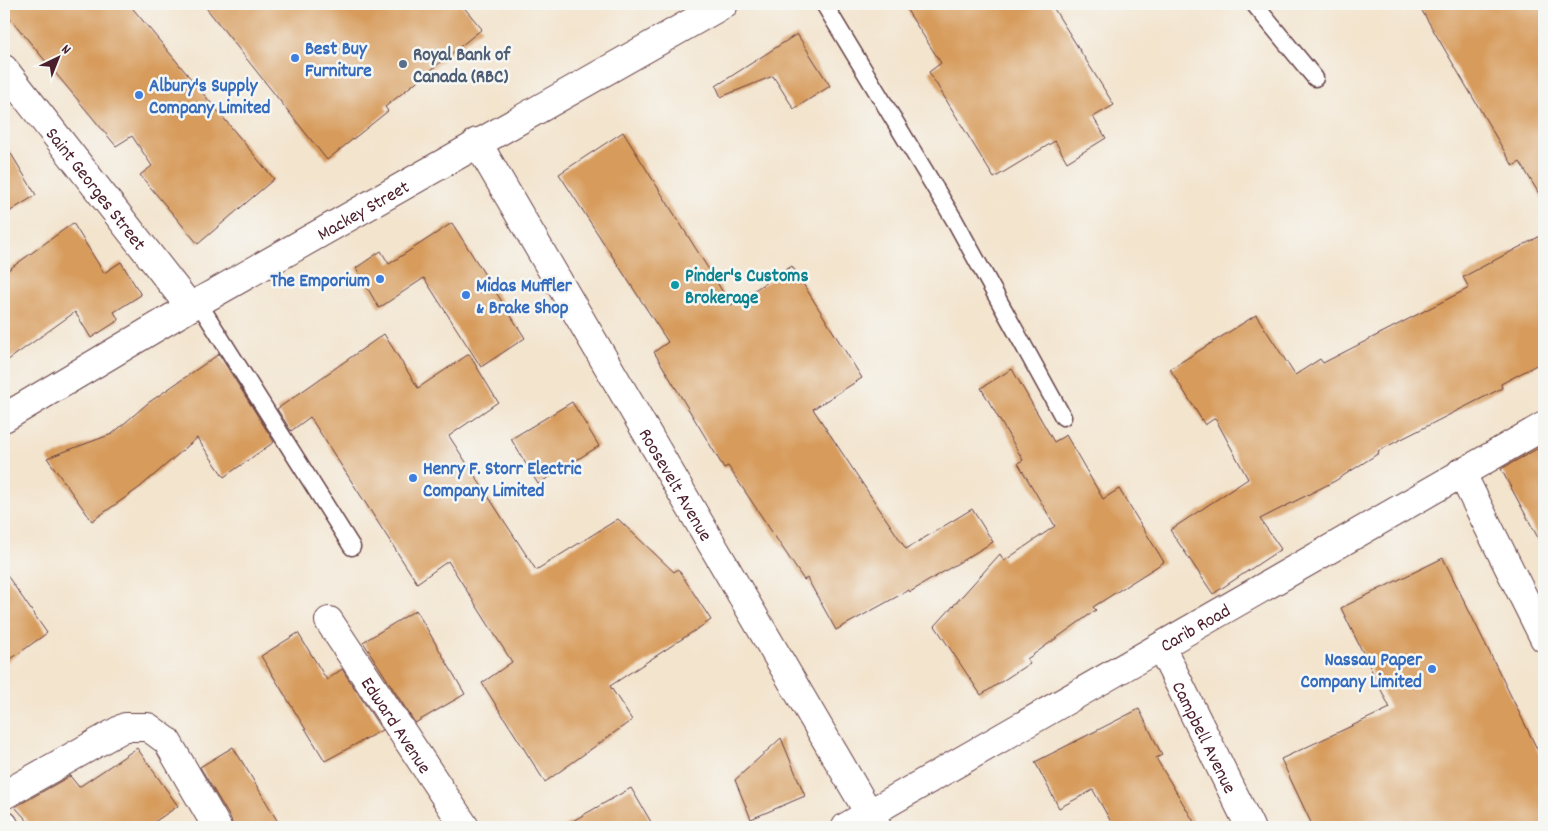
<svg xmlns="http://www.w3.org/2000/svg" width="1548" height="831" viewBox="0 0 1548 831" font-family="Dekko,sans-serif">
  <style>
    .building { fill: #d79b5c }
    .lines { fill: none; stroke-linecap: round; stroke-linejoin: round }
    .service-casing { stroke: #633d43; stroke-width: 19 }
    .minor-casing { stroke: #633d43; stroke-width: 30 }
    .secondary-casing { stroke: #633d43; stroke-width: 30 }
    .service { stroke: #fff; stroke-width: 16 }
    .minor { stroke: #fff; stroke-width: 28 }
    .secondary { stroke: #fff; stroke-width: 28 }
    .shop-dot { fill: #3f7fe0; stroke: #f6f6f2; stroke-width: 2 }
    .service-dot { fill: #5c6f8a; stroke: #f6f6f2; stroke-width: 2 }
    .culture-dot { fill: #0f9aa8; stroke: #f6f6f2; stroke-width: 2 }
    .labels { text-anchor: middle; stroke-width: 5; stroke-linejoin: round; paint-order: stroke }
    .shop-label { font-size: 19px; font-weight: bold; fill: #366cbe; stroke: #f6f6f2; text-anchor: start }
    .service-label { font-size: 19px; font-weight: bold; fill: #4e5e75; stroke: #f6f6f2; text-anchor: start }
    .street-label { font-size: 19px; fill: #4a1f2b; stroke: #f6f6f2 }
    .culture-label { font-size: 19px; font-weight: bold; fill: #0d838f; stroke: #f6f6f2; text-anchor: start }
  </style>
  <rect width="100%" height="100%" fill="#f6f6f2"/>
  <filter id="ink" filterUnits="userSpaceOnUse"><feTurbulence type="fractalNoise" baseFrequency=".02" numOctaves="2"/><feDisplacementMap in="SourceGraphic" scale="10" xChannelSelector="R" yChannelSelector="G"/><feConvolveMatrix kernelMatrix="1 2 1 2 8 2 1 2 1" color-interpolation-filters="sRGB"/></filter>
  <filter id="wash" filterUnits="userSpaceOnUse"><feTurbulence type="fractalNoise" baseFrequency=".0096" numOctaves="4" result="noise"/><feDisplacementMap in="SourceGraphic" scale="20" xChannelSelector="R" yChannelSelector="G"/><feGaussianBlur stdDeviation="1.12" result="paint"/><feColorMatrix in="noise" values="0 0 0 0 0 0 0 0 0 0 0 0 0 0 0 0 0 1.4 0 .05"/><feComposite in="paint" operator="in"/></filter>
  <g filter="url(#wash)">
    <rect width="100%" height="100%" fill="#f3e4ce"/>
    <g id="blocks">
      <path class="building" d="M4,4H129L274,179L198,244L140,175L152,166L132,136L116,146L4,11Z
        M203,4H461L482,29L385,107L388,111L327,160Z
        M903,4H1051L1114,105L1093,117L1106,138L1067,162L1055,141L994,178L929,72L941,63Z
        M1418,4H1544V202L1520,162L1513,166Z
        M797,34L830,86L794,109L773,76L721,97L716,86Z
        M623,132L731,305L792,266L862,378L813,409L906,549L972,509L993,542L910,592L909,590L836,630L807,578L804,580L728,466L724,468L654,352L668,342L559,174Z
        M4,142L36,195L4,215Z
        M73,223L104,273L121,262L141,295L114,312L119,320L91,338L75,312L4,363V273Z
        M452,223L525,338L481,367L424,278L379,308L356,268L381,251L389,264Z
        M1544,234V361L1501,384L1502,388L1378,451L1379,453L1335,481L1260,519L1281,549L1213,594L1170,530L1248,479L1215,418L1205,425L1170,369L1256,315L1295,375L1320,359L1323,363L1469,288L1463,277Z
        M384,334L418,388L469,354L498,402L449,436L536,570L618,519L674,572L678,569L711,620L610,686L632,720L545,782L482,683L512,662L448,561L417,583L310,417L291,431L277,409Z
        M219,354L274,442L224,477L197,438L139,488L92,521L47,458L112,434L148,403Z
        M1012,369L1054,442L1066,435L1103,499L1119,489L1164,562L1093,607L1096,610L1027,659L1030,663L981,695L935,626L1000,554L1004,561L1055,526L1018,463L1023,460L981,388Z
        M572,402L599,446L538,484L511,439Z
        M1544,445V549L1501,469Z
        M1443,558L1544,763V827H1313L1281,759L1390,708L1341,608Z
        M4,571L47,633L4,664Z
        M416,610L465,694L415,723L363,642Z
        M298,633L327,680L342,669L382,730L325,761L261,656Z
        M1139,709L1162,755L1156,758L1197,827H1114L1093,790L1059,808L1035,762Z
        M781,738L805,796L751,819L735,780Z
        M233,747L249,773L281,827H233L231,819L200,767Z
        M137,748L178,806L147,827H33L15,807L70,776L79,787Z
        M631,788L654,827H562Z"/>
    </g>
  </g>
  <g filter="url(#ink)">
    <use href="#blocks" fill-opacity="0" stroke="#633d43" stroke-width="1"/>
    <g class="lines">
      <defs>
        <path id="service" d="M824,4L955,221L1063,417
          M1254,4L1315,78
          M198,302L352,547"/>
        <g id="minor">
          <path id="s1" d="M4,69L190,307"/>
          <path id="s2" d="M477,142L877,827"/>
          <path d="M1461,472L1544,638"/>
          <path id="s3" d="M329,621L465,827"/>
          <path id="s4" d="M1161,647L1250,827"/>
          <path d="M4,795L125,727H148L167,741L217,827"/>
          <path d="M4,825L5,827"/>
          <path id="s5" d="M846,827L1544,426"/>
        </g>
        <g id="secondary">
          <path id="s6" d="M4,418L190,307L724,4"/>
        </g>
      </defs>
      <use href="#service" class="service-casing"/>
      <use href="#minor" class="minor-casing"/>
      <use href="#secondary" class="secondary-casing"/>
      <use href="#service" class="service"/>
      <use href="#minor" class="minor"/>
      <use href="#secondary" class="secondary"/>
    </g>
  </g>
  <g class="shop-dot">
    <circle cx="295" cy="58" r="5"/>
    <circle cx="139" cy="95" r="5"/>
    <circle cx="380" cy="279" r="5"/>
    <circle cx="466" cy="295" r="5"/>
    <circle cx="413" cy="478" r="5"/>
    <circle cx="1432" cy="669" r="5"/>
  </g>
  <circle class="service-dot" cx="403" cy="64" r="5"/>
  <circle class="culture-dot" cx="675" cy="285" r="5"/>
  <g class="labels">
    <g class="shop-label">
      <text x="305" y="54">Best Buy<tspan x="305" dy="22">Furniture</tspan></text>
      <text x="149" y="91">Albury's Supply<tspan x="149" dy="22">Company Limited</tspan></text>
      <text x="370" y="286" text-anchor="end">The Emporium</text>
      <text x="476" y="291">Midas Muffler<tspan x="476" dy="22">&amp; Brake Shop</tspan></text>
      <text x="423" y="474">Henry F. Storr Electric<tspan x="423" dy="22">Company Limited</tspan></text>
      <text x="1422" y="665" text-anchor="end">Nassau Paper<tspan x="1422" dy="22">Company Limited</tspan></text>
    </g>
    <g class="service-label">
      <text x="413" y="60">Royal Bank of<tspan x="413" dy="22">Canada (RBC)</tspan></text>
    </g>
    <g class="street-label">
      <text dy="7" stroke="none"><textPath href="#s1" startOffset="151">Saint Georges Street</textPath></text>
      <text dy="7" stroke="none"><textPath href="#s6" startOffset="415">Mackey Street</textPath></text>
      <text dy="7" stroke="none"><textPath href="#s2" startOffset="396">Roosevelt Avenue</textPath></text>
      <text dy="7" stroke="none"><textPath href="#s5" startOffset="402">Carib Road</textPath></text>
      <text dy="7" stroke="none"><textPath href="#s3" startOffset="124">Edward Avenue</textPath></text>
      <text dy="7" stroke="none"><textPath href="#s4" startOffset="100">Campbell Avenue</textPath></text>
    </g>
    <g class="culture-label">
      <text x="685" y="281">Pinder's Customs<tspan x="685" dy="22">Brokerage</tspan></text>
    </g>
  </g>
  <rect width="1548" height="831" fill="none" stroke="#f6f6f2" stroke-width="20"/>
  <g transform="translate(58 58) rotate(43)" stroke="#f6f6f2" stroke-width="4" paint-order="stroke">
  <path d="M0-4L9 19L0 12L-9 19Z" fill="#4a1f2b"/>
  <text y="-8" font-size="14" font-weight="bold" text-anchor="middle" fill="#4a1f2b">N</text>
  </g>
</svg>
